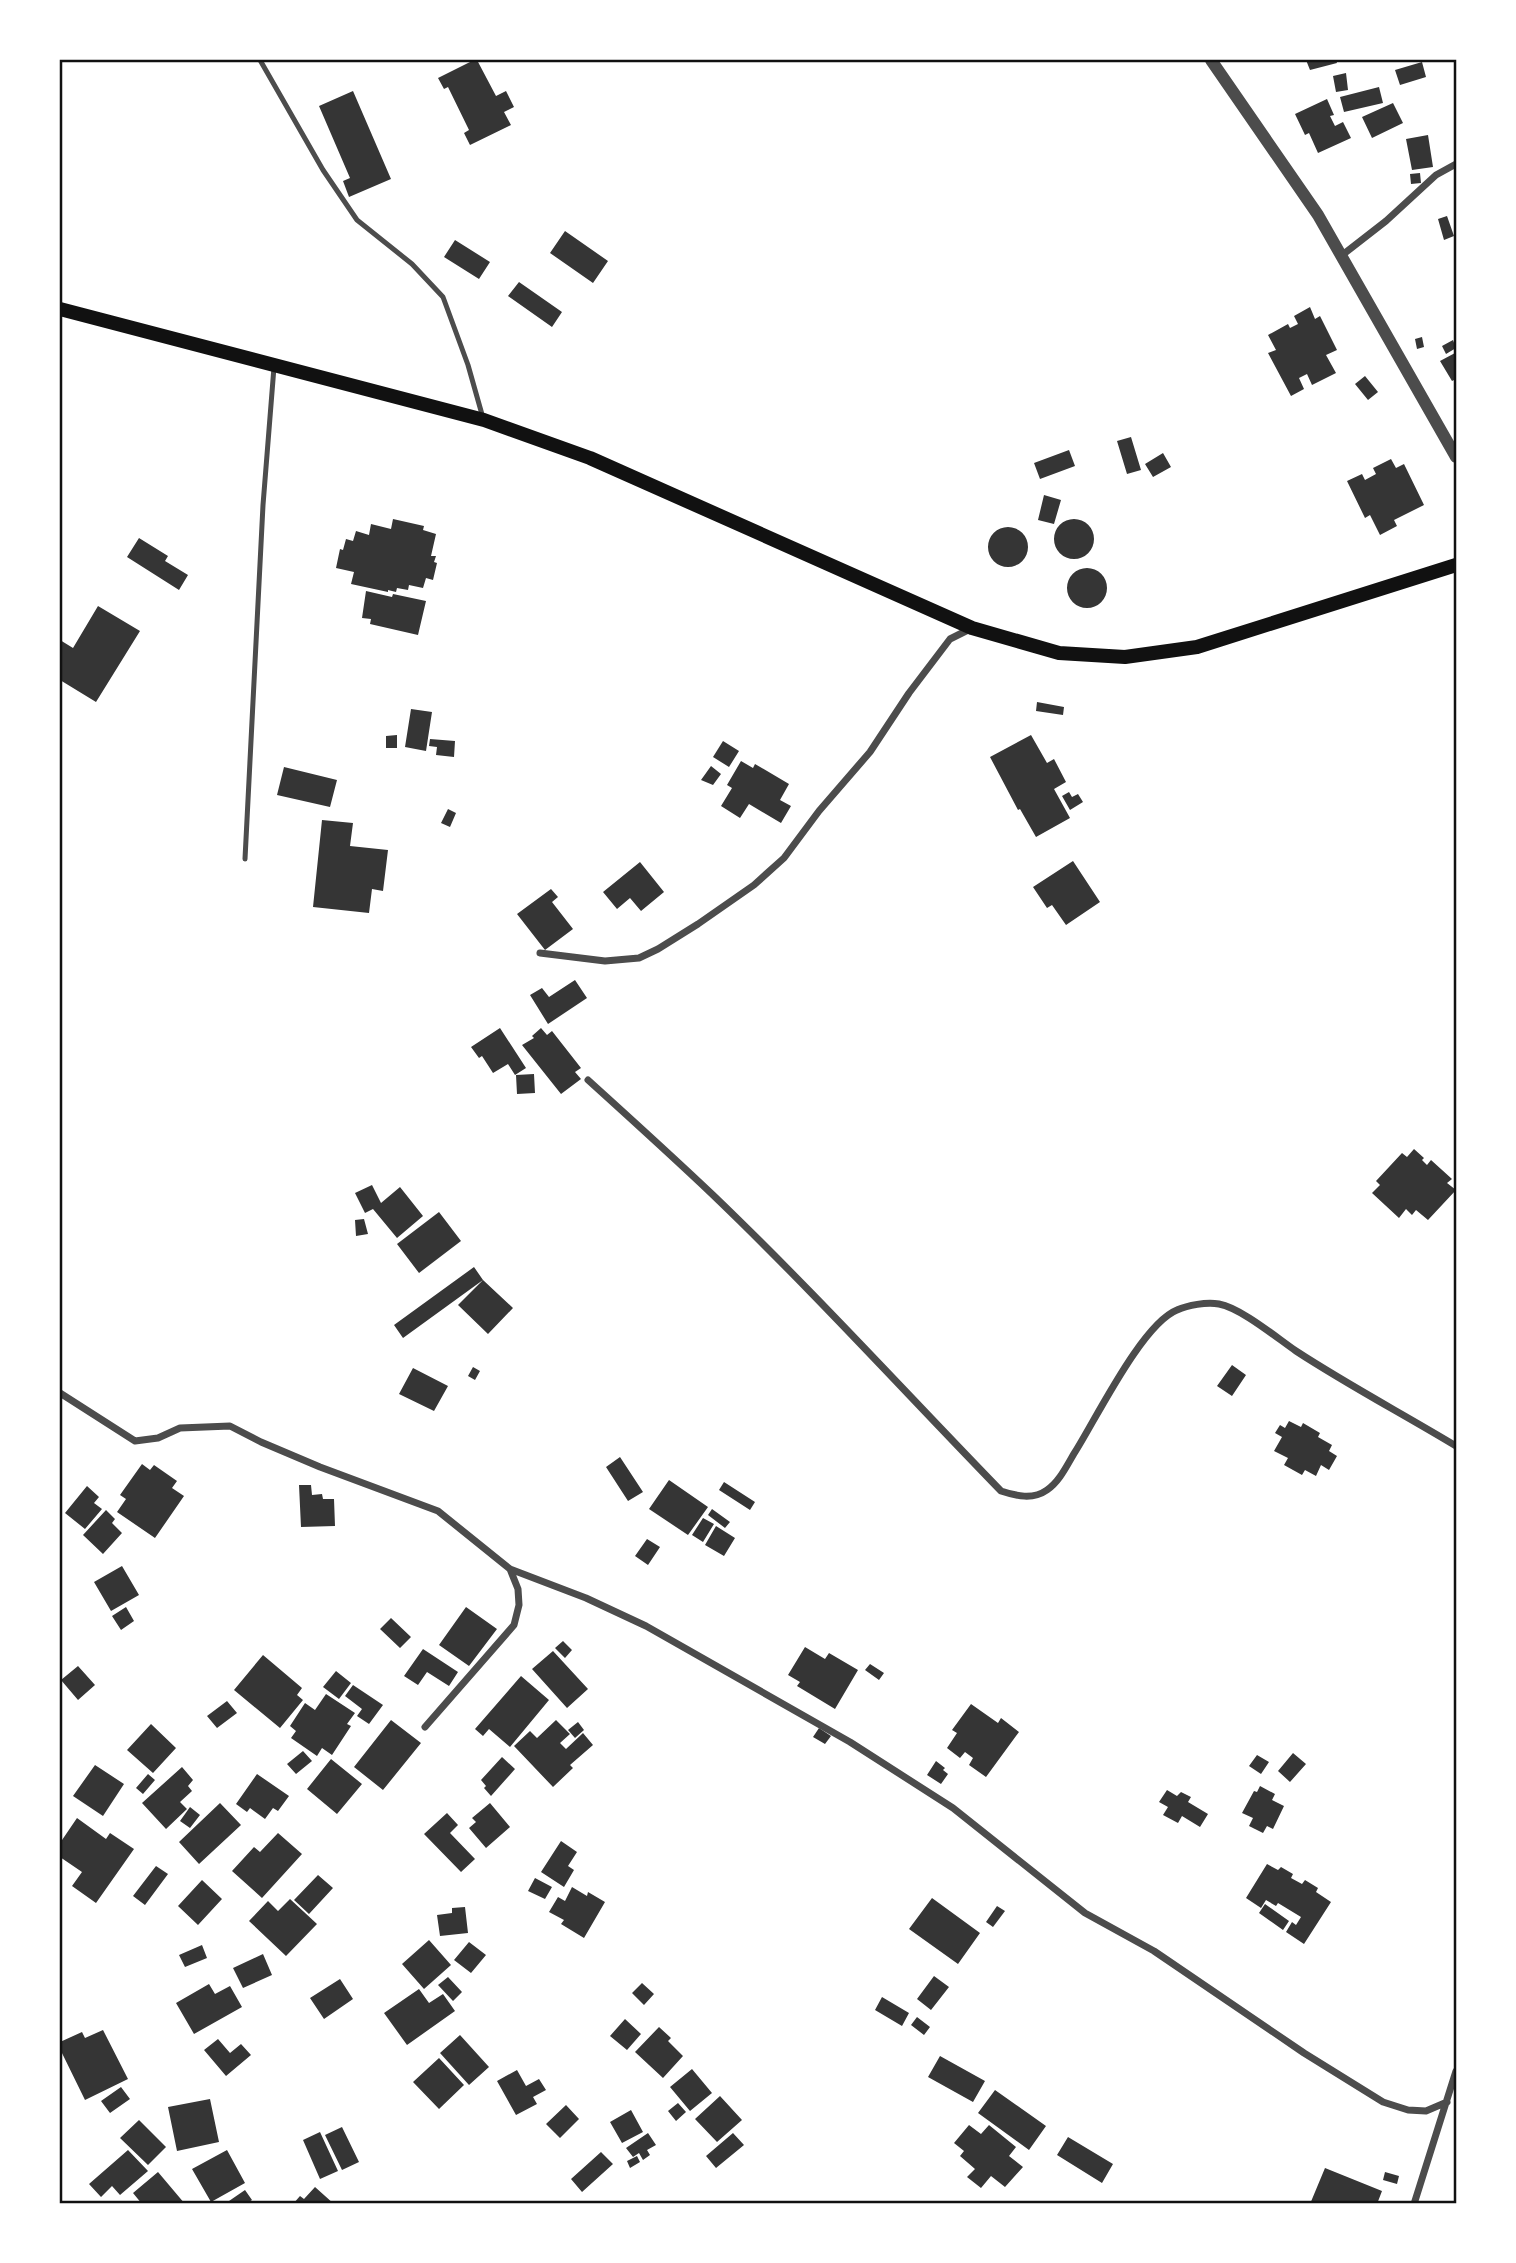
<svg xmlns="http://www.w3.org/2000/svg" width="1516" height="2263" viewBox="0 0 1516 2263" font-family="'Nunito Sans',sans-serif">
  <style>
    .building { fill: #353535 }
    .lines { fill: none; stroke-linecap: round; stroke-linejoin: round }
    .service { stroke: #4c4c4c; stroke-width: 5 }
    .minor { stroke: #4c4c4c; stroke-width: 7 }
    .tertiary { stroke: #4c4c4c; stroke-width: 12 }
    .secondary { stroke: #111; stroke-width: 14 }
    .neatline { fill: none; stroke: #111; stroke-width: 2.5 }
  </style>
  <rect width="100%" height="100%" fill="#fff"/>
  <path class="building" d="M474,60H477L496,96L506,91L514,107L504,112L511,125L470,145L464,133L469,130L448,87L444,89L438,78Z
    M1306,60H1336L1337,63L1310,70Z
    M1422,62L1426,77L1400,85L1395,70Z
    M1346,73L1348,90L1336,92L1333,76Z
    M1379,87L1383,103L1344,112L1340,97Z
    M353,91L391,179L349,197L343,181L350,178L319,106Z
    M1327,99L1334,115L1330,116L1335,126L1343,122L1351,138L1318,153L1309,133L1305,135L1295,114Z
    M1393,103L1403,123L1372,138L1362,117Z
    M1428,135L1433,167L1412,170L1406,139Z
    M1420,173L1421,183L1411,184L1410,174Z
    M1447,216L1454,236L1444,240L1438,219Z
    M565,231L608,261L593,283L550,253Z
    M455,240L490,262L479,279L444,257Z
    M519,282L562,312L552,327L508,296Z
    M1310,307L1315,319L1320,316L1337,350L1326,355L1336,373L1312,385L1307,374L1299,378L1304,389L1291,396L1268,353L1276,350L1268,335L1288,324L1290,328L1298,324L1294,316Z
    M1422,337L1424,347L1417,349L1415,339Z
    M1453,340L1456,348L1446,354L1442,346Z
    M1455,353L1456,379L1452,381L1440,361Z
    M1365,376L1378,392L1368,400L1355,384Z
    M1131,437L1141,470L1127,474L1117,441Z
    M1069,450L1075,466L1040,479L1034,463Z
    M1163,453L1171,467L1153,477L1145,464Z
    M1391,459L1396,468L1404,464L1424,505L1394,520L1397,526L1380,535L1370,515L1365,518L1347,481L1362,474L1365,480L1376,474L1373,468Z
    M1044,495L1061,500L1054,524L1038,520Z
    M1054 539a20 20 0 1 1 40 0a20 20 0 1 1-40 0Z
    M393,519L424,526L423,530L436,534L431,556H436L434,562L437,563L433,580L426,578L423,588L409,585L408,590L397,588L396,592L388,590V592L351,584L354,572L336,568L340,549L343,550L346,539L353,541L356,531L369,535L371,524L391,529Z
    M988 547a20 20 0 1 1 40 0a20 20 0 1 1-40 0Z
    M139,538L168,556L165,561L188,575L179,590L127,557Z
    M1067 588a20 20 0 1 1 40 0a20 20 0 1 1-40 0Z
    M366,591L392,597L393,594L426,601L418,635L370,624L371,619L362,618Z
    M98,606L140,631L96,702L60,680V640L73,648Z
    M1037,702L1064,707L1063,715L1036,711Z
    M411,709L432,712L426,751L405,747Z
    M397,735V748H386V736Z
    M1031,735L1047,763L1054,759L1066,782L1054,789L1070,818L1036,837L1020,809L1018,810L990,757Z
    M430,739L455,741L454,757L436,755L437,747L429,746Z
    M723,741L739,751L729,767L713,757Z
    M741,761L753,768L755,764L789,784L780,800L791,806L781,823L749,804L740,818L721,806L732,788L727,785Z
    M711,766L721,774L713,785L701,780Z
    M284,767L337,780L330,807L277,795Z
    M1069,792L1072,797L1078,794L1083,802L1070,810L1062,796Z
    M448,809L456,813L450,827L441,823Z
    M322,820L353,823L350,846L388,850L383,891L372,889L369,913L313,907Z
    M1073,861L1100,902L1066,925L1052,905L1047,908L1033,887Z
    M640,862L664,892L641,911L630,898L617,909L603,892Z
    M551,889L558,897L552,902L573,929L545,950L517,914Z
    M575,980L587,998L548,1024L530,995L542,988L549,997Z
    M500,1028L526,1068L515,1075L508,1064L493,1073L482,1056L479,1058L471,1047Z
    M541,1028L547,1035L552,1031L581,1068L575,1072L581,1079L561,1094L522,1045L534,1038L532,1036Z
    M534,1074L535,1093L517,1094L516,1075Z
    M1414,1149L1424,1158L1422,1160L1427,1165L1431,1160L1452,1179L1447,1183L1456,1190L1428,1220L1416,1210L1412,1215L1406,1209L1399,1218L1372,1193L1380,1185L1376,1181L1402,1153L1407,1157Z
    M372,1185L381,1203L400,1187L423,1216L397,1238L373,1209L365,1213L355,1193Z
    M439,1212L461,1241L419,1273L397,1244Z
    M364,1219L368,1234L356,1236L355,1220Z
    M474,1267L483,1280L403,1338L394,1325Z
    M483,1280L513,1308L488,1334L458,1305Z
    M1232,1365L1246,1375L1232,1396L1217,1386Z
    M473,1367L480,1371L475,1380L468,1376Z
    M413,1368L448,1386L434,1411L399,1394Z
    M1289,1421L1301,1427L1303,1423L1320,1433L1318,1437L1332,1445L1329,1451L1337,1456L1329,1470L1321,1465L1316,1476L1305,1470L1302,1475L1284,1465L1288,1458L1274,1451L1282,1437L1275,1433L1280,1425L1285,1428Z
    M620,1457L643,1492L628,1501L606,1467Z
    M142,1464L150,1470L154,1465L177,1481L172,1488L184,1496L155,1538L117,1512L126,1499L120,1495Z
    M669,1480L708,1507L688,1535L649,1509Z
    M724,1482L755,1502L750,1510L719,1490Z
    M299,1485H311L312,1495L322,1494L323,1499H334L335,1526L301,1527Z
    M87,1486L99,1497L94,1503L102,1509L85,1529L65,1513Z
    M712,1509L730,1522L725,1528L708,1515Z
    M106,1510L115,1519L112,1523L122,1533L103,1554L83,1535Z
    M703,1518L714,1524L703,1542L692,1535Z
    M716,1526L735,1538L724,1556L705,1545Z
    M647,1539L660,1547L648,1565L635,1556Z
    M122,1566L139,1595L111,1611L94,1582Z
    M126,1607L134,1621L121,1630L112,1616Z
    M466,1607L497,1629L469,1666L439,1645Z
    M391,1618L411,1637L400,1648L380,1629Z
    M563,1641L572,1650L565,1658L555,1648Z
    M805,1647L825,1659L829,1653L858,1670L835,1709L797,1686L800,1682L788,1675Z
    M423,1649L458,1672L449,1686L427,1672L418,1685L404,1676Z
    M553,1651L588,1689L567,1708L532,1669Z
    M263,1655L302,1688L297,1695L303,1700L280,1728L234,1690Z
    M870,1664L884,1673L879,1680L865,1670Z
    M78,1666L95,1685L78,1700L61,1680Z
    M336,1671L351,1683L339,1699L323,1687Z
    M521,1676L549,1700L510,1747L489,1729L483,1736L475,1729Z
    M353,1685L383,1705L369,1724L357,1716L362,1709L345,1696Z
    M326,1694L355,1713L347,1724L351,1726L332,1755L322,1748L317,1756L291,1738L296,1731L290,1726L305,1703L315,1710Z
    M227,1701L237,1713L217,1728L207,1716Z
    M971,1704L998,1723L1001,1718L1019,1732L986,1777L969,1765L973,1758L965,1752L960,1758L947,1748L957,1733L952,1730Z
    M391,1720L421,1743L383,1790L354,1767Z
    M556,1720L570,1734L560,1743L566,1749L583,1733L593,1745L570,1765L573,1768L553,1787L514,1746L530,1731L537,1738Z
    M578,1722L584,1730L575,1738L568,1730Z
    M151,1724L176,1748L153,1773L127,1750Z
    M819,1728L831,1736L825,1744L813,1737Z
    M303,1751L312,1761L296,1774L287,1764Z
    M1293,1753L1306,1764L1290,1782L1278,1771Z
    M1257,1755L1269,1762L1261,1774L1249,1766Z
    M502,1757L515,1769L491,1796L484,1788L486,1786L481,1780Z
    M331,1759L362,1784L337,1814L307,1789Z
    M936,1761L945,1768L943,1770L948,1774L941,1784L927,1775Z
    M95,1765L124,1784L103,1816L73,1796Z
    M182,1767L193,1780L188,1786L192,1791L180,1802L187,1809L166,1829L142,1803Z
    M148,1774L155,1780L143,1794L136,1788Z
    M257,1774L289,1796L278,1811L273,1808L265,1819L250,1808L247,1812L236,1804Z
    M1260,1786L1275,1794L1272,1800L1284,1806L1273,1829L1267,1826L1263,1833L1249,1826L1253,1818L1242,1813L1254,1791L1257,1792Z
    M1167,1790L1177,1796L1181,1792L1191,1797L1188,1802L1208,1814L1200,1827L1182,1816L1178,1823L1163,1815L1168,1807L1159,1802Z
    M220,1803L241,1825L199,1864L179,1842Z
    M490,1803L510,1827L486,1848L469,1828L476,1822L472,1818Z
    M190,1807L200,1815L190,1828L180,1821Z
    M447,1813L458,1825L450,1833L475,1859L461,1872L424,1834Z
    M77,1818L106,1839L110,1833L134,1849L96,1903L72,1886L82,1872L60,1857V1843Z
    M278,1833L302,1854L262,1898L232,1871L254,1847L260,1852Z
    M561,1841L577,1852L568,1866L574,1870L564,1887L541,1872Z
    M1267,1864L1278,1870L1281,1867L1293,1874L1291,1878L1302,1884L1305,1880L1318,1888L1316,1892L1331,1902L1304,1944L1286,1932L1292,1922L1296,1925L1301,1917L1278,1903L1276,1906L1266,1900L1261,1908L1246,1898Z
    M156,1866L168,1874L145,1905L133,1896Z
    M318,1875L333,1888L309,1914L294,1900Z
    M535,1878L552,1887L545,1899L528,1891Z
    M202,1880L222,1899L198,1925L178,1906Z
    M572,1887L587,1896L588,1892L605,1902L584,1938L561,1924L564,1920L549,1912L558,1897L565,1901Z
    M932,1898L980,1933L958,1964L909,1929Z
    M290,1899L317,1924L286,1956L249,1921L268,1901L278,1911Z
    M1265,1904L1289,1921L1283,1930L1259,1913Z
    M997,1906L1005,1911L993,1927L986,1922Z
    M465,1907L468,1933L440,1936L437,1915L452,1913V1908Z
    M429,1940L451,1965L424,1989L402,1964Z
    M469,1942L486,1955L471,1973L454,1960Z
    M202,1945L207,1958L185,1967L179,1955Z
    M263,1954L272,1975L243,1988L233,1968Z
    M934,1976L949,1987L931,2010L917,1999Z
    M448,1977L462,1992L453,2001L438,1985Z
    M340,1979L353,1999L324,2019L310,1998Z
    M642,1983L654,1994L644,2005L632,1993Z
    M209,1984L215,1994L230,1986L242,2007L194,2034L176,2003Z
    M419,1989L429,2003L443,1994L455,2011L407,2045L384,2013Z
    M882,1997L909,2013L902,2026L875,2010Z
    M917,2017L930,2027L924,2035L911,2025Z
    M625,2019L641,2034L627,2050L610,2036Z
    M659,2027L671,2038L668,2041L683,2056L663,2078L635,2052Z
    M103,2030L128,2079L85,2100L60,2049V2042L82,2032L85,2038Z
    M460,2035L489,2067L469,2085L440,2053Z
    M218,2039L230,2053L241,2044L251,2055L226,2076L204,2050Z
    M940,2056L985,2081L973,2102L928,2077Z
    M439,2058L464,2085L439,2109L413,2082Z
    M692,2069L712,2093L690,2111L670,2087Z
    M517,2070L526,2086L539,2079L546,2090L533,2097L537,2104L516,2115L497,2081Z
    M121,2087L130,2099L110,2113L101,2101Z
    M995,2090L1046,2126L1029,2150L978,2113Z
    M720,2096L742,2120L717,2142L695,2119Z
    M210,2099L219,2142L177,2151L168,2107Z
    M678,2103L686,2112L676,2121L668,2111Z
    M566,2105L579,2119L560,2138L546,2124Z
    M631,2110L643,2132L622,2143L610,2122Z
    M139,2120L166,2147L148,2165L120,2138Z
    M969,2125L981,2134L989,2125L1016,2147L1009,2156L1023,2167L1005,2187L991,2176L981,2188L967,2177L975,2169L960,2156L964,2151L954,2143Z
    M342,2127L359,2162L342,2170L325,2135Z
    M320,2132L338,2171L320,2179L303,2140Z
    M648,2133L656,2145L647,2150L650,2155L643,2160L639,2153L633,2157L626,2148Z
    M733,2133L744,2145L716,2168L706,2156Z
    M1068,2137L1113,2164L1102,2183L1057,2155Z
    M128,2150L148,2171L120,2195L112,2186L101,2197L89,2184Z
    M227,2150L245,2183L211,2202L192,2169Z
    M601,2152L613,2164L582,2192L571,2179Z
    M637,2156L640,2162L630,2168L627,2161Z
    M1325,2168L1382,2191L1377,2204H1310Z
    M158,2172L185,2204H142L133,2193Z
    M1385,2172L1399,2176L1397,2184L1383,2180Z
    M315,2187L334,2204H293L300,2196L304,2199Z
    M245,2190L252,2200L246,2204H231L229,2201Z"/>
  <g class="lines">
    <path class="service" d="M260,60L323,170L357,220L412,264L443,297L468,365L483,418
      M245,859L263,505L274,367"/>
    <path class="minor" d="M1341,256L1386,221L1436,175L1456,164
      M540,953L605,961L639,958L658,949L698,924L754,885L784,858L819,811L870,752L909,693L950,639L972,628
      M588,1080C630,1118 672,1156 713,1195C812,1290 905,1392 1001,1491C1016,1496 1033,1500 1047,1490C1060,1481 1067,1465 1075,1452C1096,1419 1142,1324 1177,1310C1188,1305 1206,1302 1219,1304C1241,1308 1277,1338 1296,1351C1348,1385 1403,1414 1456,1446
      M60,1393L135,1441L158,1438L180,1428L230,1426L261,1442L320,1467L438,1511L510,1569L518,1589L519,1605L514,1625L425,1727
      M510,1569L586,1598L646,1626L850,1742L953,1808L1085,1913L1154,1951L1304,2053L1383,2102L1408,2110L1426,2111L1447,2102
      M1414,2204L1456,2071"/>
    <path class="tertiary" d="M1211,60L1318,215L1456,457"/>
    <path class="secondary" d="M60,309L484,420L590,458L972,628L1059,653L1125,657L1197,647L1456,565"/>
  </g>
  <rect width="1516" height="2263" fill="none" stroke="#ffffff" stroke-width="122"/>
  <rect x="61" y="61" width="1394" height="2141" class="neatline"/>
</svg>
